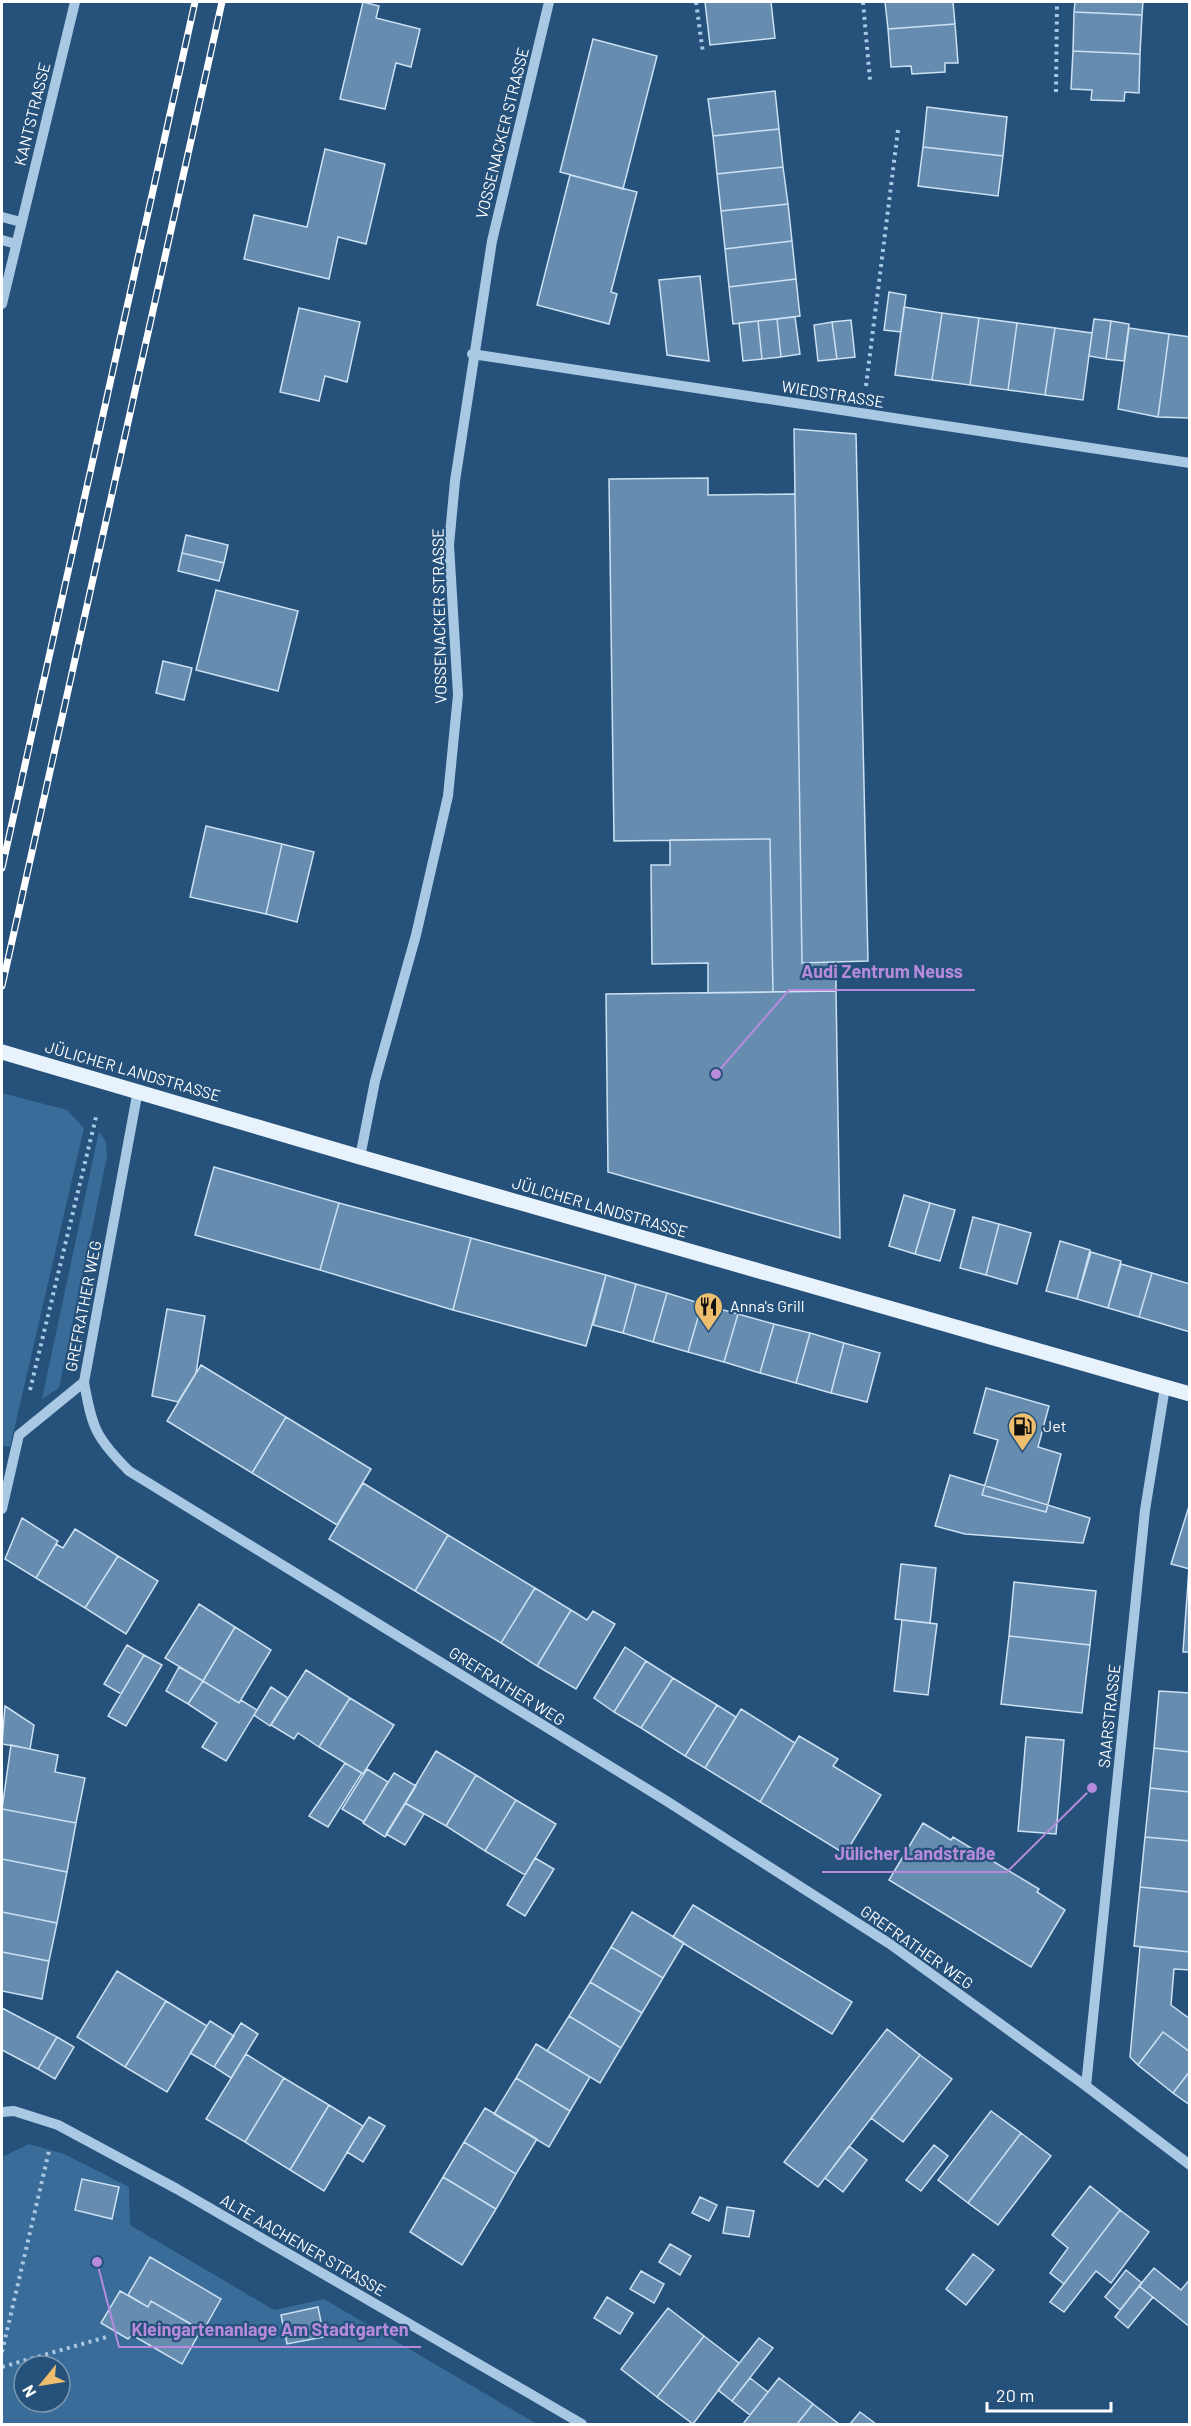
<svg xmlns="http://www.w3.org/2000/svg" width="1191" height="2426" viewBox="0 0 1191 2426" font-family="Barlow,sans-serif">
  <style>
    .green { fill: #396c98; fill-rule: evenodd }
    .building { fill: #668db0; stroke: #cbe1f3; stroke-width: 1.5 }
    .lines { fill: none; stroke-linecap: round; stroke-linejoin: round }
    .path { stroke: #a9c8e4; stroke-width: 4; stroke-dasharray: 3 4.5; stroke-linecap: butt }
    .minor { stroke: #a9c8e4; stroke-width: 10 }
    .major { stroke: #e8f2fc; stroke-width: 15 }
    .rail-casing { stroke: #fff; stroke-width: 7 }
    .rail { stroke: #25517a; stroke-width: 4.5; stroke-dasharray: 14; stroke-linecap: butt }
    .labels { text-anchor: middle; stroke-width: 4.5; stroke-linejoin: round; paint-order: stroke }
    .street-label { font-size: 16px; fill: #fff; stroke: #25517a }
    .poi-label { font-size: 16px; fill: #fff; stroke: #25517a; text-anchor: start }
    .leader { fill: none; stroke: #b68bdc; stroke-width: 2 }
    .callout-dot { fill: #b68bdc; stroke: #25517a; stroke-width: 2 }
    .callout-label { font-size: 18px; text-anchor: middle; font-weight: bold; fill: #b68bdc; stroke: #25517a; stroke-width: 4.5; stroke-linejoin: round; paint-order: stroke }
  </style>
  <rect width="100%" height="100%" fill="#25517a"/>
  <path class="green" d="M2,1093L67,1110L84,1128L10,1447L2,1445Z
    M99,1131L106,1142L107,1157L59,1388L42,1399Z
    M29,2144L64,2154L129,2187L130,2225L274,2310L324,2299L537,2424H2V2157ZM24,2366H60V2402H24Z"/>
  <path class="building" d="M363,2L379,6L376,18L420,29L411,67L396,63L385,109L340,99Z
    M705,2H771L775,38L710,45Z
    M885,2H953L955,24L888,29Z
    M1075,2H1143L1142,15L1074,12Z
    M1074,12L1142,15L1140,54L1073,51Z
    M955,24L958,63H945V72L912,74L911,66L891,67L888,29Z
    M593,39L657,56L623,189L560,172Z
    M1073,51L1140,54L1139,93L1125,92L1124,101L1091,100L1092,90L1071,89Z
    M775,91L779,129L713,136L708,99Z
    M927,107L1007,117L1003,156L923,147Z
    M779,129L783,167L717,174L713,136Z
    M923,147L1003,156L998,196L918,186Z
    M325,149L385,164L366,244L338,237L329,279L244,259L254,215L307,227Z
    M783,167L788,204L721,211L717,174Z
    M570,175L637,192L611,292L617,294L609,324L537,305Z
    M788,204L792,241L725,249L721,211Z
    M792,241L796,279L729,287L725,249Z
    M700,276L709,361L667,355L659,280Z
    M796,279L800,316L733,324L729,287Z
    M889,292L906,295L901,332L884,330Z
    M904,307L942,313L932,380L895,375Z
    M299,308L360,322L347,382L325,376L319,401L280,392Z
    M942,313L979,318L970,385L932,380Z
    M795,317L800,354L781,357L777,319Z
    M979,318L1017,323L1008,390L970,385Z
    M777,319L781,357L762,359L758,321Z
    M1094,319L1111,321L1106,359L1089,356Z
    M851,320L855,357L837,359L832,322Z
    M758,321L762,359L743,361L739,323Z
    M1111,321L1129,324L1124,361L1106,359Z
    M832,322L837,359L818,361L814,325Z
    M1017,323L1055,328L1045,395L1008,390Z
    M1055,328L1092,333L1083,400L1045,395Z
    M1129,328L1169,334L1158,417L1118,409Z
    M1169,334L1190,337V418L1158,417Z
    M794,429L856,434L868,961L802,963Z
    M708,478V495L795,494L802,963L836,962V991L773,992L770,839L614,841L609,479Z
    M186,535L228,545L224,563L182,553Z
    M182,553L224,563L219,581L178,571Z
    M216,590L298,611L278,691L196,670Z
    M163,661L192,668L184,700L156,693Z
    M206,826L282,844L266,914L190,897Z
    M770,839L773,992L708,993V963L652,964L651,865H670V840Z
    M282,844L314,852L297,922L266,914Z
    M836,991L840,1238L608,1172L606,994Z
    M214,1167L339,1203L320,1270L195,1235Z
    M904,1195L930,1203L915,1254L889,1246Z
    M339,1203L471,1238L453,1310L320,1270Z
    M930,1203L955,1210L940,1261L915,1254Z
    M973,1217L999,1224L986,1275L960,1268Z
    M999,1224L1031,1233L1017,1284L986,1275Z
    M471,1238L606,1275L586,1346L453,1310Z
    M1060,1241L1090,1250L1077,1299L1046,1291Z
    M1091,1252L1121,1261L1108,1308L1077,1299Z
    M1121,1264L1152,1273L1139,1317L1108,1308Z
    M1152,1273L1190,1284V1332L1139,1317Z
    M606,1275L636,1284L623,1333L593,1325Z
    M636,1284L667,1293L653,1342L623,1333Z
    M667,1293L702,1304L688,1352L653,1342Z
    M702,1304L738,1314L724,1362L688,1352Z
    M167,1309L205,1316L196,1373L178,1402L152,1396Z
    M738,1314L774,1324L760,1373L724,1362Z
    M774,1324L810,1333L796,1383L760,1373Z
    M810,1333L844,1343L831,1393L796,1383Z
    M844,1343L880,1353L867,1402L831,1393Z
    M201,1365L286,1417L252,1473L167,1421Z
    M986,1388L1049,1406L1038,1447L1061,1454L1046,1512L982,1495L998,1440L974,1433Z
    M286,1417L371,1469L337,1525L252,1473Z
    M950,1475L1090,1518L1083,1543L965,1534L935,1526Z
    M363,1483L448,1535L415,1591L329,1539Z
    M1190,1503V1569L1171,1564Z
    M22,1518L58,1541L36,1578L5,1559Z
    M75,1529L118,1556L85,1608L36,1578L56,1544L63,1548Z
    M448,1535L535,1588L501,1643L415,1591Z
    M118,1556L158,1581L126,1634L85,1608Z
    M901,1564L936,1568L930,1623L895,1619Z
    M1189,1568L1190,1569V1652H1183Z
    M1014,1582L1096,1591L1090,1645L1009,1636Z
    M535,1588L571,1610L537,1666L501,1643Z
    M199,1604L235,1627L203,1681L165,1658Z
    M571,1610L587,1620L593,1611L615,1624L576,1689L537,1666Z
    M902,1620L937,1624L928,1695L894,1691Z
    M235,1627L271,1650L239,1703L203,1681Z
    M1009,1636L1090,1645L1082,1713L1001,1704Z
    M127,1645L144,1655L121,1694L104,1684Z
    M625,1647L646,1661L614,1712L594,1698Z
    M144,1655L162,1665L126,1726L108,1716Z
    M646,1661L673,1678L641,1728L614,1712Z
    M179,1667L203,1681L188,1704L166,1691Z
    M306,1670L350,1698L319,1747L298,1733L294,1739L271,1725Z
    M673,1678L717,1705L685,1756L641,1728Z
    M203,1681L239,1703L241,1700L257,1710L226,1761L202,1747L217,1723L188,1704Z
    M271,1687L288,1698L270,1726L254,1715Z
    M1159,1691L1190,1693V1752L1154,1748Z
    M350,1698L394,1725L363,1774L319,1747Z
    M717,1705L736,1717L705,1768L685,1756Z
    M5,1706L34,1725L30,1749L2,1744Z
    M741,1709L795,1743L760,1802L705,1768Z
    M799,1736L838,1759L833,1766L881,1795L845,1854L760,1802Z
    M1026,1737L1064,1740L1056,1834L1018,1831Z
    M11,1745L58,1755L55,1772L85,1778L76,1823L2,1809Z
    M1154,1748L1190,1752V1792L1150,1788Z
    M436,1751L476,1775L446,1826L405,1803Z
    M345,1763L362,1773L328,1827L309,1816Z
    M367,1769L388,1782L364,1822L342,1809Z
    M394,1773L416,1786L385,1837L363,1823Z
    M476,1775L516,1800L485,1851L446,1826Z
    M1150,1788L1190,1792V1841L1145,1837Z
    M516,1800L556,1824L525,1875L485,1851Z
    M405,1803L424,1814L405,1845L386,1834Z
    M2,1809L76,1823L67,1872L2,1859Z
    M923,1823L951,1840L953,1837L1039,1889L1037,1892L1065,1910L1031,1967L889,1880Z
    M1145,1837L1190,1841V1892L1140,1887Z
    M535,1858L554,1869L525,1916L507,1905Z
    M2,1859L67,1872L57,1923L2,1912Z
    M1140,1887L1190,1892V1952L1134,1946Z
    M693,1905L852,2002L832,2034L673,1937Z
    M2,1912L57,1923L49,1961L2,1952Z
    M632,1912L684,1943L663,1978L611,1947Z
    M611,1947L663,1978L642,2013L590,1982Z
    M1140,1947L1190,1952V1970L1174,1969L1171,2005L1190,2019V2052L1163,2032L1138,2065L1130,2057Z
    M2,1952L49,1961L42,1999L2,1991Z
    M117,1971L166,2001L125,2067L77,2037Z
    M590,1982L642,2013L621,2048L569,2016Z
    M166,2001L207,2026L167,2092L125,2067Z
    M2,2008L57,2037L38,2069L2,2050Z
    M569,2016L621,2048L600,2083L547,2051Z
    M210,2021L234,2036L214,2067L190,2053Z
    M241,2023L258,2034L231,2078L214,2067Z
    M887,2029L920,2055L818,2187L784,2162Z
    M1163,2032L1190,2052V2071L1173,2093L1138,2065Z
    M57,2037L74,2047L55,2079L38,2069Z
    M536,2044L590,2077L570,2111L516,2078Z
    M246,2054L284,2078L245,2142L206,2119Z
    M920,2055L952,2079L903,2142L871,2118Z
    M1190,2071V2105L1173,2093Z
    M284,2078L329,2105L290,2170L245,2142Z
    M516,2078L570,2111L549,2147L494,2114Z
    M329,2105L363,2126L324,2191L290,2170Z
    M485,2108L537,2139L516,2174L464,2142Z
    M991,2111L1021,2133L968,2203L938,2180Z
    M369,2117L385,2126L363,2162L347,2152Z
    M1021,2133L1051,2156L998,2225L968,2203Z
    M464,2142L516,2174L496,2209L443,2177Z
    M934,2145L948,2156L921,2191L906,2180Z
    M849,2146L867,2160L843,2192L825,2178Z
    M443,2177L496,2209L462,2265L410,2232Z
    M82,2179L119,2187L112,2219L75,2210Z
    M1090,2186L1120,2210L1064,2284L1050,2273L1068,2248L1052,2235Z
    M700,2197L717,2205L709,2221L692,2213Z
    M727,2207L754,2211L749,2237L723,2233Z
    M1120,2210L1149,2232L1111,2283L1096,2271L1064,2312L1050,2302Z
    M670,2244L691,2256L680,2275L659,2262Z
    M973,2254L994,2270L966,2305L946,2289Z
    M150,2257L221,2299L203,2331L151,2301L148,2307L128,2295Z
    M1154,2268L1181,2290L1190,2279V2327L1139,2286Z
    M1126,2270L1142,2283L1120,2310L1105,2297Z
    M641,2271L664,2284L654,2303L630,2289Z
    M1139,2286L1153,2297L1128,2328L1115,2317Z
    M120,2291L148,2307L151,2301L201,2330L182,2364L132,2335L128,2339L101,2323Z
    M607,2297L633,2313L620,2334L594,2318Z
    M318,2307L324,2337L287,2344L281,2315Z
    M668,2308L704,2336L657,2397L621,2369Z
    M704,2336L739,2363L693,2424L657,2397Z
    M759,2338L773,2348L732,2401L718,2390Z
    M750,2378L768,2392L750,2415L732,2401Z
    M779,2378L813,2404L797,2424H743Z
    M813,2404L839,2424H797Z
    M860,2412L876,2424H850Z"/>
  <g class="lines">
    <path class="path" d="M696,2L703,53
      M863,2L870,80
      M1056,92L1057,2
      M866,386L898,130
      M30,1390L97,1113
      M2,2352L49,2151
      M2,2367L110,2336"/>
    <path class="minor" d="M2,217L21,222
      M2,240L16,244
      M2,304L75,2
      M472,354L1190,463
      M138,1090L84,1382C92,1428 96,1438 129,1471L665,1800L890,1944L1086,2086L1190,2165
      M360,1157L375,1081L416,935L448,796L458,695L449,545L455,481L492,241L549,2
      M2,1509L19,1435L84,1382
      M1086,2086L1145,1510L1165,1387
      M2,2112L14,2111L58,2125L177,2189L582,2424"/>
    <path class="major" d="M2,1052L360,1157L1190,1394"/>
    <defs>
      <path id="rail" d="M2,868L195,2
        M2,986L222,2"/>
    </defs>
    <use href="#rail" class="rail-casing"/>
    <use href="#rail" class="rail"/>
  </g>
  <defs>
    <symbol id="restaurant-pin" viewBox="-11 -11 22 30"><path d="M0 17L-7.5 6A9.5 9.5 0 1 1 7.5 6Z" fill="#edbe6d" stroke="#25517a"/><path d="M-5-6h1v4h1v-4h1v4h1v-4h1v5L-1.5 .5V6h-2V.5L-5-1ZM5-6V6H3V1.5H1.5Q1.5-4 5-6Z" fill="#111"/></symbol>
    <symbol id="fuel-pin" viewBox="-11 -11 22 30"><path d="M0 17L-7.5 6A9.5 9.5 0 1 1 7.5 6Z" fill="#edbe6d" stroke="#25517a"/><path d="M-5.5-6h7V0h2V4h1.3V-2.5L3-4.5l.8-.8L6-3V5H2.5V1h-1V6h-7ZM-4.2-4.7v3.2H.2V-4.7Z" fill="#111"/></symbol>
  </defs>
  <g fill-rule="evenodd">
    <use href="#restaurant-pin" x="692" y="1290" width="33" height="45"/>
    <use href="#fuel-pin" x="1006" y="1410" width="33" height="45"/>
  </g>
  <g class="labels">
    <g class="street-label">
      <text transform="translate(32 114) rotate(-76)" y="6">KANTSTRASSE</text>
      <text transform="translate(502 133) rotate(-76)" y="6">VOSSENACKER STRASSE</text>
      <text transform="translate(833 394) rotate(9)" y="6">WIEDSTRASSE</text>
      <text transform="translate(439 616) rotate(-91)" y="6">VOSSENACKER STRASSE</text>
      <text transform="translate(133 1071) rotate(16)" y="6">JÜLICHER LANDSTRASSE</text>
      <text transform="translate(600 1207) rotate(16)" y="6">JÜLICHER LANDSTRASSE</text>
      <text transform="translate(83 1306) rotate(-79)" y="6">GREFRATHER WEG</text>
      <text transform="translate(507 1686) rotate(32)" y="6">GREFRATHER WEG</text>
      <text transform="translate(1109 1716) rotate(-84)" y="6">SAARSTRASSE</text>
      <text transform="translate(917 1947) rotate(35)" y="6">GREFRATHER WEG</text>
      <text transform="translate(303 2245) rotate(30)" y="6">ALTE AACHENER STRASSE</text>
    </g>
    <g class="poi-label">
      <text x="730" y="1312">Anna's Grill</text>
      <text x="1043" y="1432">Jet</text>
    </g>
  </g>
  <path class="leader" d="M716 1074L789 990H975M1092 1788L1007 1872H822M97 2262L119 2347H421"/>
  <g class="callout-dot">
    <circle cx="716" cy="1074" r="6"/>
    <circle cx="1092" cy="1788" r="6"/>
    <circle cx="97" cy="2262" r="6"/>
  </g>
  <g class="callout-label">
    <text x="882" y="978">Audi Zentrum Neuss</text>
    <text x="915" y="1860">Jülicher Landstraße</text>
    <text x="270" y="2336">Kleingartenanlage Am Stadtgarten</text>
  </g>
  <rect width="1191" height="2426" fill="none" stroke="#ffffff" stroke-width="6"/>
  <g transform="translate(42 2384) rotate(240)"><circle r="28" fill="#25517a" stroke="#7c97af" stroke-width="1.5"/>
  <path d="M0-4.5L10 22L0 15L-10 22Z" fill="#edbe6d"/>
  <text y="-9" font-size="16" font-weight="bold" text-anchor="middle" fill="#ffffff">N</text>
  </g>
  <path d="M987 2402v9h124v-9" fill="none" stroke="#ffffff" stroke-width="3"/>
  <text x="996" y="2402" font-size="18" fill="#ffffff" stroke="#25517a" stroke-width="4.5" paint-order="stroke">20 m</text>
</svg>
